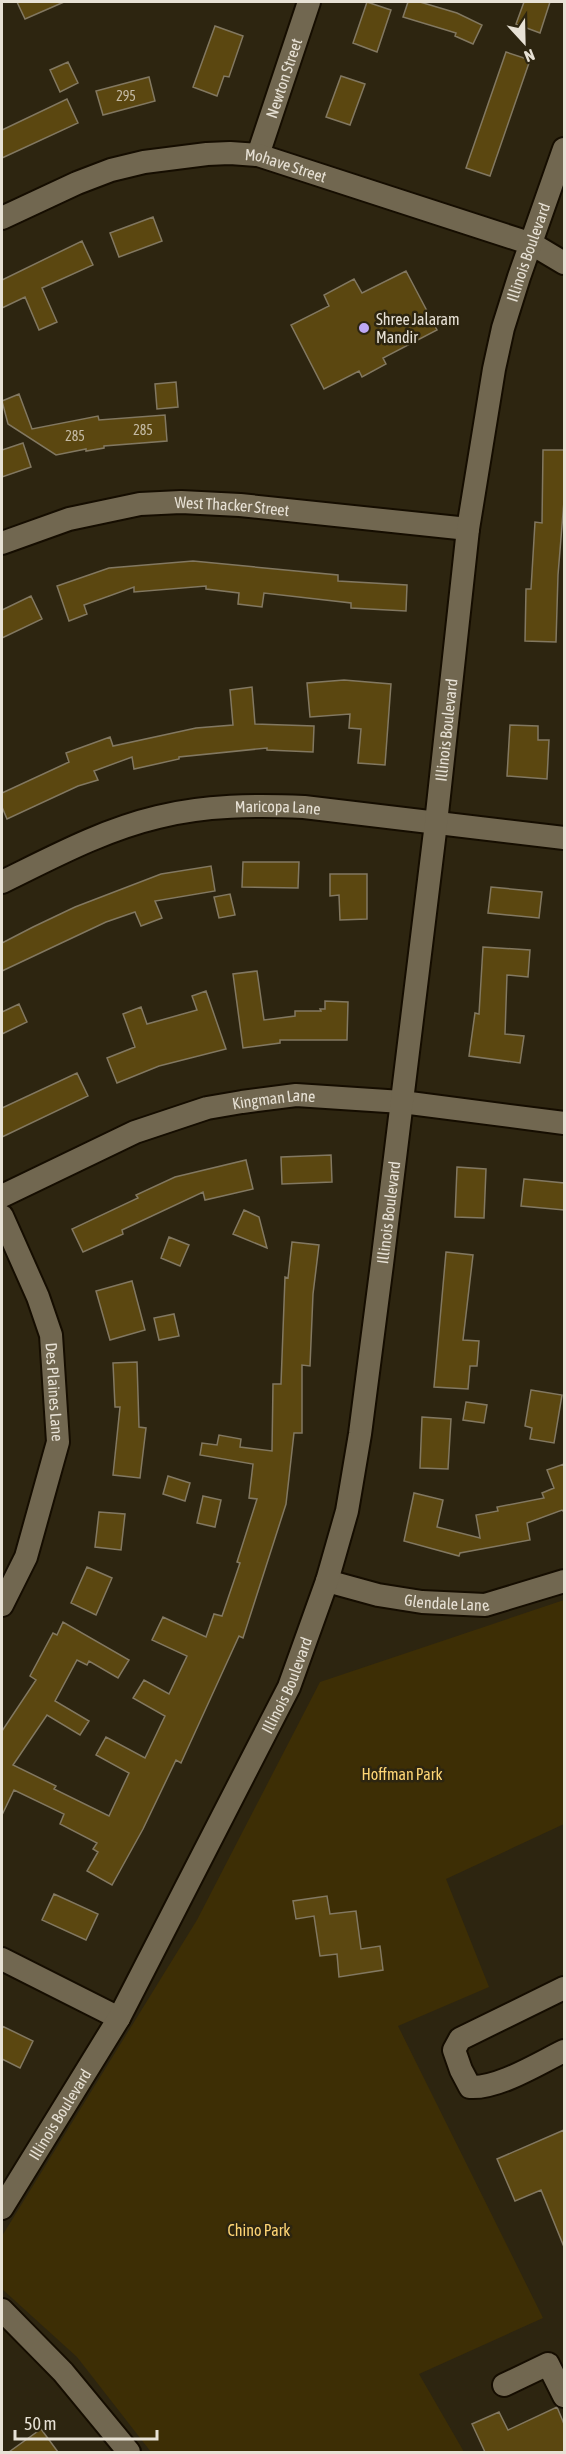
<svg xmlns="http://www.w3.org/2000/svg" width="566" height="2454" viewBox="0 0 566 2454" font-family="'Asap Condensed',sans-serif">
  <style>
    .green { fill: #3d2e05 }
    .building { fill: #5b4710; stroke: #827861; stroke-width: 1.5 }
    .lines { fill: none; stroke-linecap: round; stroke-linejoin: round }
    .minor-casing { stroke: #150d00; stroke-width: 26 }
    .minor { stroke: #716750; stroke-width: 22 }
    .poi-dot { fill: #bea9f5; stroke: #2d2510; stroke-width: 2 }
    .labels { text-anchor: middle; stroke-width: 5; stroke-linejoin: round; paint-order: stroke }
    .number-label { font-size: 14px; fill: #c4baa4 }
    .street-label { font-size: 16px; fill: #e7e1d5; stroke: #2d2510 }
    .poi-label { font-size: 16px; fill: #e7e1d5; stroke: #2d2510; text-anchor: start }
    .park-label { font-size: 16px; fill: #fed575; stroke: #2d2510 }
  </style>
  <rect width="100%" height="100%" fill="#2d2510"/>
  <path class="green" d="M564,1600V1824L446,1879L489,1987L398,2026L543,2318L419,2374L464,2452H151L77,2357L2,2289V2236L197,1920L320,1682Z"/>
  <path class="building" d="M17,2H64L25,19Z
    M367,2L391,10L377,52L353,43Z
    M408,2H420L457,13L482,25L473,44L455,36L456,33L403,17Z
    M524,2H550L540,33L516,24Z
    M215,26L243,36L229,77L224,76L217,96L193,87Z
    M506,52L530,60L490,176L466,168Z
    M68,62L78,83L60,92L50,70Z
    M341,76L365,84L350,125L326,117Z
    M149,77L155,101L103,115L96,91Z
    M67,99L78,123L2,158V130Z
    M153,217L162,241L119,257L110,233Z
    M82,241L93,265L42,288L57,322L39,330L25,297L2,308V280Z
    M406,271L437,330L383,358L386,364L362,377L359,371L324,389L291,325L329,306L324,295L354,279L362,293Z
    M176,382L178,407L157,409L155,384Z
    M19,394L32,429L98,416L99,420L165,415L167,441L104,446V448L86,451V449L56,455L8,424L2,401Z
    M23,443L31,467L2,477V450Z
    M543,450H564V501L558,575L556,642L525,641L526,589H531L535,522L542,523Z
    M193,561L338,575V581L407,585L406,611L351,608V603L264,593L262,607L238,604L239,593L206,589V586L134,592V587L84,605L87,614L69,621L57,586L109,568Z
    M31,596L42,619L2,638V610Z
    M344,680L391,684L385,765L358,763L361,729L349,728L350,714L310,717L307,683Z
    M252,687L255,724L314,726L313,752L267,750V748L179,757V759L134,769L132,757L94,771L98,780L78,786L7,819L2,807V793L69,762L66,753L110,737L113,746L196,728L233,725L230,690Z
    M510,725L538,726V740H549L547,779L507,776Z
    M243,862H299L298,888L242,887Z
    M211,866L215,891L155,901L162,918L141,926L135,912L106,922L2,971V943L33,927L75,907L161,874Z
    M330,874H367V919L340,920L339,895L330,896Z
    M491,887L542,892L539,918L488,913Z
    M230,894L235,915L219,918L214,897Z
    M483,947L530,950L528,977L507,975L505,1034L524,1036L520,1063L469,1056L475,1013L479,1014Z
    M257,971L264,1020L295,1016V1011H321L320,1009H325V1001L348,1002L347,1040H280V1043L243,1048L233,974Z
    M206,991L226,1049L159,1066L117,1083L107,1058L135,1047L123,1014L141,1007L147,1024L197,1010L192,996Z
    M19,1004L27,1022L2,1034V1012Z
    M77,1073L88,1096L2,1137V1108Z
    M331,1155L332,1182L282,1184L281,1157Z
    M246,1160L253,1189L205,1200L203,1192L122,1230L123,1234L83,1252L72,1229L138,1198L136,1195L175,1177Z
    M457,1167L486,1169L484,1218L455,1217Z
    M524,1179L564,1183V1210L521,1206Z
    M244,1210L259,1217L267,1248L233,1234Z
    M169,1237L189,1245L180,1266L161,1258Z
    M292,1242L319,1245L313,1294L310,1366L302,1365V1433H294L286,1504L243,1638L239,1636L181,1763L176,1760L143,1829L112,1885L87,1871L98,1852L93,1849L97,1843L60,1824L64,1814L14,1790L2,1815V1731L36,1680L30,1676L53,1633L57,1635L63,1622L129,1660L118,1678L89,1661L87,1665L77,1660L55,1701L89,1721L80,1735L47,1715L13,1765L56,1786L54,1789L109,1816L129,1773L96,1755L106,1737L145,1758L165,1716L133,1698L144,1680L169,1694L187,1656L152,1640L163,1617L206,1637L214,1614L222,1616L240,1563L237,1562L257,1499L249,1498L253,1464L200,1455L202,1443L217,1445L219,1435L241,1439L240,1447L272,1451L273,1384H281L285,1277L288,1278Z
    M446,1252L473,1255L463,1340L479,1341L477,1366H470L468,1389L434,1387Z
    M132,1281L145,1330L110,1340L96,1291Z
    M174,1314L179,1336L159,1340L154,1318Z
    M137,1362L139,1427L146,1428L140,1478L113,1475L120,1407H115L113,1363Z
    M531,1390L562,1395L554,1443L530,1439L532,1428L525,1426Z
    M466,1402L487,1405L484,1423L463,1420Z
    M422,1417L451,1419L448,1469L420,1468Z
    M564,1464V1512L562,1510L527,1523L530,1540L460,1553L459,1556L404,1541L414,1493L443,1500L437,1527L480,1538L476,1515L498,1511L497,1507L544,1498L542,1493L554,1488L547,1470Z
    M168,1476L190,1483L185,1501L163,1494Z
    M203,1496L221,1500L215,1527L197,1523Z
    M99,1512L125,1514L121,1550L95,1547Z
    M87,1567L112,1578L96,1615L71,1603Z
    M54,1894L98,1914L86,1940L42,1920Z
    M327,1896L330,1914L356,1911L361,1949L380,1946L383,1970L339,1977L337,1954L320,1956L314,1916L296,1919L293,1901Z
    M2,2026L33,2041L20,2068L2,2059Z
    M564,2130V2247L541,2190L515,2201L497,2159Z
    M557,2407L564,2424V2452H485L472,2424L499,2412L508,2430Z
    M41,2429L58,2452H9Z"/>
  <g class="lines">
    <defs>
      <g id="minor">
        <path id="s1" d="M258,155L309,2"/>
        <path id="s2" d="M2,218L77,183L111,170L144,162L207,154L230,153L258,155L532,244L564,263"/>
        <path id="s3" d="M2,543L69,519L140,504L181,502L240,505L468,529"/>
        <path id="s4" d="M2,882C53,857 103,830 158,817C205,805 256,805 304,807L564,838"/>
        <path id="s5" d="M2,1196L135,1132L207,1108L242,1102L296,1095L402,1102L564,1123"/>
        <path id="s6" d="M2,1216L38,1297L51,1335L58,1442L26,1557L2,1605"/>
        <path id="s7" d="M327,1581L378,1595L422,1602L485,1605L564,1581"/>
        <path d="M2,1959L119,2018"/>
        <path d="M564,1988L460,2039L454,2050L461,2070L470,2087C498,2089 539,2063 564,2051"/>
        <path id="s8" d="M2,2208L119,2018L289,1687L327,1581L347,1511L360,1434L382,1264L436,823L468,529L494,369L503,328L519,277L564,149"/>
        <path d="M2,2310L63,2372L129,2452"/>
        <path d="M504,2385L548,2364L564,2396"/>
      </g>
    </defs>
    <use href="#minor" class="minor-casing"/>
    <use href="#minor" class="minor"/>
  </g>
  <circle class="poi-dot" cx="364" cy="328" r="6"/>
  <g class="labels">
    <g class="number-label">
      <text x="126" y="101">295</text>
      <text x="143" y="435">285</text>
      <text x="75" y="441">285</text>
    </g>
    <g class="street-label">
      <text dy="6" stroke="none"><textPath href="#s1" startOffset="81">Newton Street</textPath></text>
      <text dy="6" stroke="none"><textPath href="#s2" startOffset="297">Mohave Street</textPath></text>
      <text dy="6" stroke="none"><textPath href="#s8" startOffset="2054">Illinois Boulevard</textPath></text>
      <text dy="6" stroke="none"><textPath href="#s3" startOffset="236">West Thacker Street</textPath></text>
      <text dy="6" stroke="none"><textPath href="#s8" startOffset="1568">Illinois Boulevard</textPath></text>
      <text dy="6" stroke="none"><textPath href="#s4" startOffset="290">Maricopa Lane</textPath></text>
      <text dy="6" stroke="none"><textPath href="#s5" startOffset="291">Kingman Lane</textPath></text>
      <text dy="6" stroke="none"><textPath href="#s8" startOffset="1082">Illinois Boulevard</textPath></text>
      <text dy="6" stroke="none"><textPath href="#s6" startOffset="186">Des Plaines Lane</textPath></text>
      <text dy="6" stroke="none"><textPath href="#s7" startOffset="122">Glendale Lane</textPath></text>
      <text dy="6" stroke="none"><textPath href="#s8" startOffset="596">Illinois Boulevard</textPath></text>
      <text dy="6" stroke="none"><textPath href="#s8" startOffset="110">Illinois Boulevard</textPath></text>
    </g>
    <g class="poi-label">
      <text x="376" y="325">Shree Jalaram<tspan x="376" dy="18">Mandir</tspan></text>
    </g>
    <g class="park-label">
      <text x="402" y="1780">Hoffman Park</text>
      <text x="259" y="2236">Chino Park</text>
    </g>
  </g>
  <rect width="566" height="2454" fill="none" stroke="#e7e1d5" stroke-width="6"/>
  <g transform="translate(524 42) rotate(158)" stroke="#2d2510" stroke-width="4.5" paint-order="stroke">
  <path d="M0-4.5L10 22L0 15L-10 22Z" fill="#e7e1d5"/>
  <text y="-9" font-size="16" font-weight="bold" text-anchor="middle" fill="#e7e1d5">N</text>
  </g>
  <path d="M15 2430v9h142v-9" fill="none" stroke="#e7e1d5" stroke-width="3"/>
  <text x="24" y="2430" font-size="18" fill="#e7e1d5" stroke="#2d2510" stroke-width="4.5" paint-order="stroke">50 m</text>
</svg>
